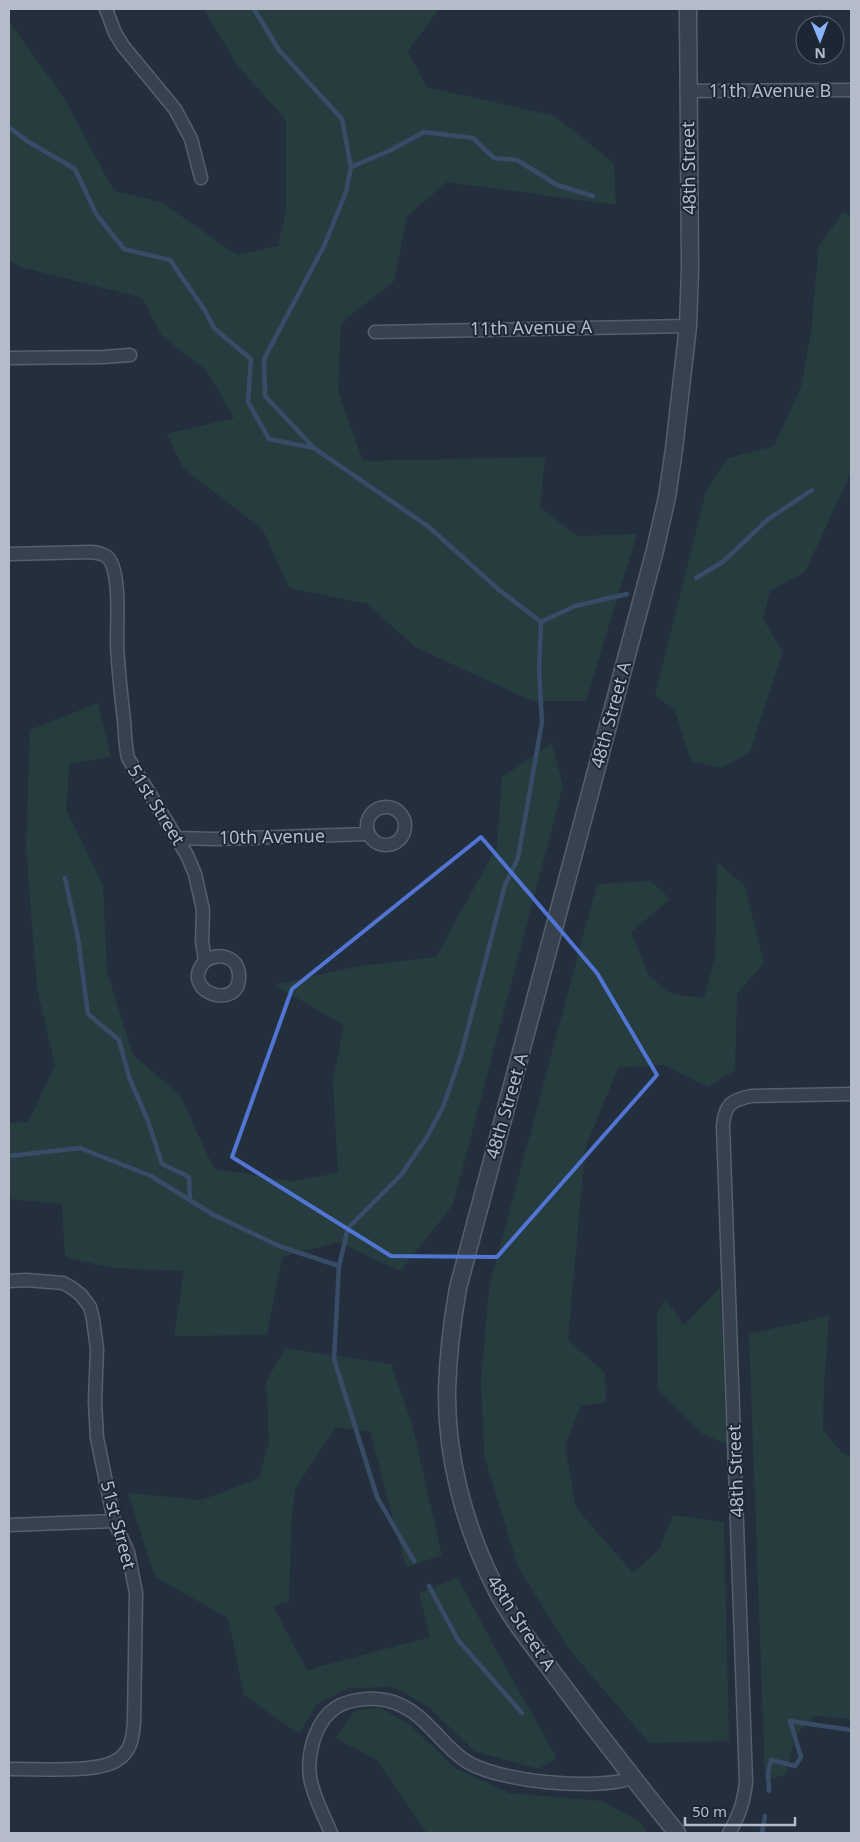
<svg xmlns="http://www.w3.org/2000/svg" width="860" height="1842" viewBox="0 0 860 1842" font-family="'Noto Sans',sans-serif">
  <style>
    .green { fill: #263c3f }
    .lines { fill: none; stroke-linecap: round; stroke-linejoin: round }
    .stream { stroke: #394c67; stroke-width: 4.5 }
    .minor-casing { stroke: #565f6c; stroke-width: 15 }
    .tertiary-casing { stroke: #565f6c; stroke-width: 19 }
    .minor { stroke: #38414e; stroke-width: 12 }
    .tertiary { stroke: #38414e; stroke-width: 16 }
    .marked { fill: none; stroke: #5274d3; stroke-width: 4; stroke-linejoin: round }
    .labels { text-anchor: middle; stroke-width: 4; stroke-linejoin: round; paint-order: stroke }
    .street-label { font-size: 18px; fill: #b4bcc9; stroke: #1d2633 }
  </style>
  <rect width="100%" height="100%" fill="#242f3e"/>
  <path class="green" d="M204,9H439L408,51L427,87L555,116L614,163L616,205L447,182L407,216L394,281L341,323L338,391L363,461L545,457L540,507L577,536L637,534L586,701H532L415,647L367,604L289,588L263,530L183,468L167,434L234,418L206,370L162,336L142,298L21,267L9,261V21L64,98L114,191L161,202L237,255L278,246L286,210V120L237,65Z
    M843,213L851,215V473L805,572L770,591L763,619L783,652L750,752L721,768L691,761L675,711L655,695L706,491L728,458L774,446L801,387L811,331L819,246Z
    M98,703L111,757L70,763L66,809L103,885L107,972L133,1055L180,1095L214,1169L291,1181L338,1173L333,1080L344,1025L274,985L359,966L436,957L497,846L502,777L552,743L563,786L453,1205L400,1271L338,1242L282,1257L267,1335L174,1336L184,1271L111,1268L65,1257L62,1204L9,1199V1123L28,1122L55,1066L37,988L26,847L30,730Z
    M717,862L745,886L764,963L737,994L735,1070L708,1087L664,1065L618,1068L585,1149L568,1340L605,1373L606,1402L581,1406L565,1445L576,1508L633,1573L659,1549L673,1515L724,1522L729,1741L649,1743L568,1648L518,1567L484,1455L481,1381L489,1288L597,884L651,881L670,899L631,932L649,976L672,994L704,998L715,956Z
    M720,1288L727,1444L704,1435L658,1389L657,1313L666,1300L684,1325Z
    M829,1316L824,1386L823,1430L843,1454L851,1456V1719L814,1716L795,1736L786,1775L765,1779L749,1334Z
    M285,1348L391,1364L412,1424L442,1555L406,1567L370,1432L336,1427L295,1489L291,1529L289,1602L273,1606L307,1670L430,1637L419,1593L458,1578L502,1661L557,1758L538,1769L474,1751L429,1707L393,1687L349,1688L316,1705L299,1734L244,1695L228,1618L155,1577L128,1493L202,1500L259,1478L269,1442L266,1382Z
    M381,1708L410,1725L455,1768L509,1793L602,1801L639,1821L648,1833H427L377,1760L335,1738L355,1710Z"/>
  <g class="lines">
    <path class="stream" d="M254,9L279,50L342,119L351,167L346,192L324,246L264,359L265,396L314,448L429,527L498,589L541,622L539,669L542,722L518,858L505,885L461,1055L443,1107L427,1137L401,1175L348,1228L339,1266L334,1359L377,1497L414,1561
      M9,127L27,141L75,169L96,214L124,249L170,260L204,309L214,328L251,359L248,402L269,439L314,448
      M351,167L389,151L424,132L473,138L494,158L517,160L557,185L593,196
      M696,578L724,561L767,520L812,490
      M541,622L575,606L627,594
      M65,878L78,938L88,1014L119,1040L129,1077L148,1121L162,1164L189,1177L190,1200
      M9,1156L80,1148L151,1176L214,1215L279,1246L339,1266
      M429,1586L458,1640L522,1713
      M769,1791L768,1773L771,1760L795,1766L801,1757L790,1721L851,1730
      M762,1833L765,1816"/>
    <defs>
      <path id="minor" d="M106,9L115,33L123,46L175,109L191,139L201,178
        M688,91L851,90
        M375,332L688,326
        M9,358L103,357L130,355
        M9,554L91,552C99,553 107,554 111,562C120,580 117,622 117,643C118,669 121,694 124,720C125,733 125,745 128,758L187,855L195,874L203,910L202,941L205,961C177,992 241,1013 239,975C238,956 219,952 205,961
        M367 826a19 19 0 1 1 38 0a19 19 0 1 1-38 0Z
        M177,838L214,839L368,834
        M9,1281L26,1280L63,1283L72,1288L81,1295L90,1307L93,1319L97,1349L95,1402L97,1438L114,1521L128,1552L136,1593L134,1722C133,1737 131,1752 117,1760C97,1774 34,1768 9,1769
        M9,1525L114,1521
        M331,1833C324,1816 313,1796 310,1777C307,1756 314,1728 329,1713C344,1698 374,1696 393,1702C424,1712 438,1741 463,1759C493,1782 597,1791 632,1778
        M729,1833C739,1816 744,1802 746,1782L723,1125C725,1105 731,1100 751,1096L851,1094"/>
      <path id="tertiary" d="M677,1833C635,1781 594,1728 554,1674C533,1645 508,1616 493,1583C464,1524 446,1456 447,1390C448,1356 452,1322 458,1288L655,550L667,497L674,449L688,326L690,270L688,9"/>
    </defs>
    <use href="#minor" class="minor-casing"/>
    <use href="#tertiary" class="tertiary-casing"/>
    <use href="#minor" class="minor"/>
    <use href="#tertiary" class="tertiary"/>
  </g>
  <path class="marked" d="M481,837L597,973L657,1075L497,1257L391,1256L232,1157L292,989Z"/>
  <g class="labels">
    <g class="street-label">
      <text x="770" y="97">11th Avenue B</text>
      <text transform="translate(689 168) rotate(-91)" y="6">48th Street</text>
      <text transform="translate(531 328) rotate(-1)" y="6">11th Avenue A</text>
      <text transform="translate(611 715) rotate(-75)" y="6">48th Street A</text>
      <text transform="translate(156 805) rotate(58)" y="6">51st Street</text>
      <text transform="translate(272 837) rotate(-1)" y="6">10th Avenue</text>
      <text transform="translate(507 1106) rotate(-74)" y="6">48th Street A</text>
      <text transform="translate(736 1471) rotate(-92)" y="6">48th Street</text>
      <text transform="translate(118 1525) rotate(75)" y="6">51st Street</text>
      <text transform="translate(521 1623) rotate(57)" y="6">48th Street A</text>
    </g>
  </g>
  <rect width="860" height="1842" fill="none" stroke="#b4bcc9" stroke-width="20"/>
  <g transform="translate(820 40) rotate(179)"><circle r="24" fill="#1d2633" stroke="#59626f"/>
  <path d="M0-4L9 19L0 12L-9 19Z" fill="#8ab4f8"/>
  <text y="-8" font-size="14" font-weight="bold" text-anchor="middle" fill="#b4bcc9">N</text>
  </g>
  <path d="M685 1817v8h110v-8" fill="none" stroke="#b4bcc9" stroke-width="2.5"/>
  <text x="692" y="1817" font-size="15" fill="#b4bcc9" stroke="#1d2633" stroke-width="4" paint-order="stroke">50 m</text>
</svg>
